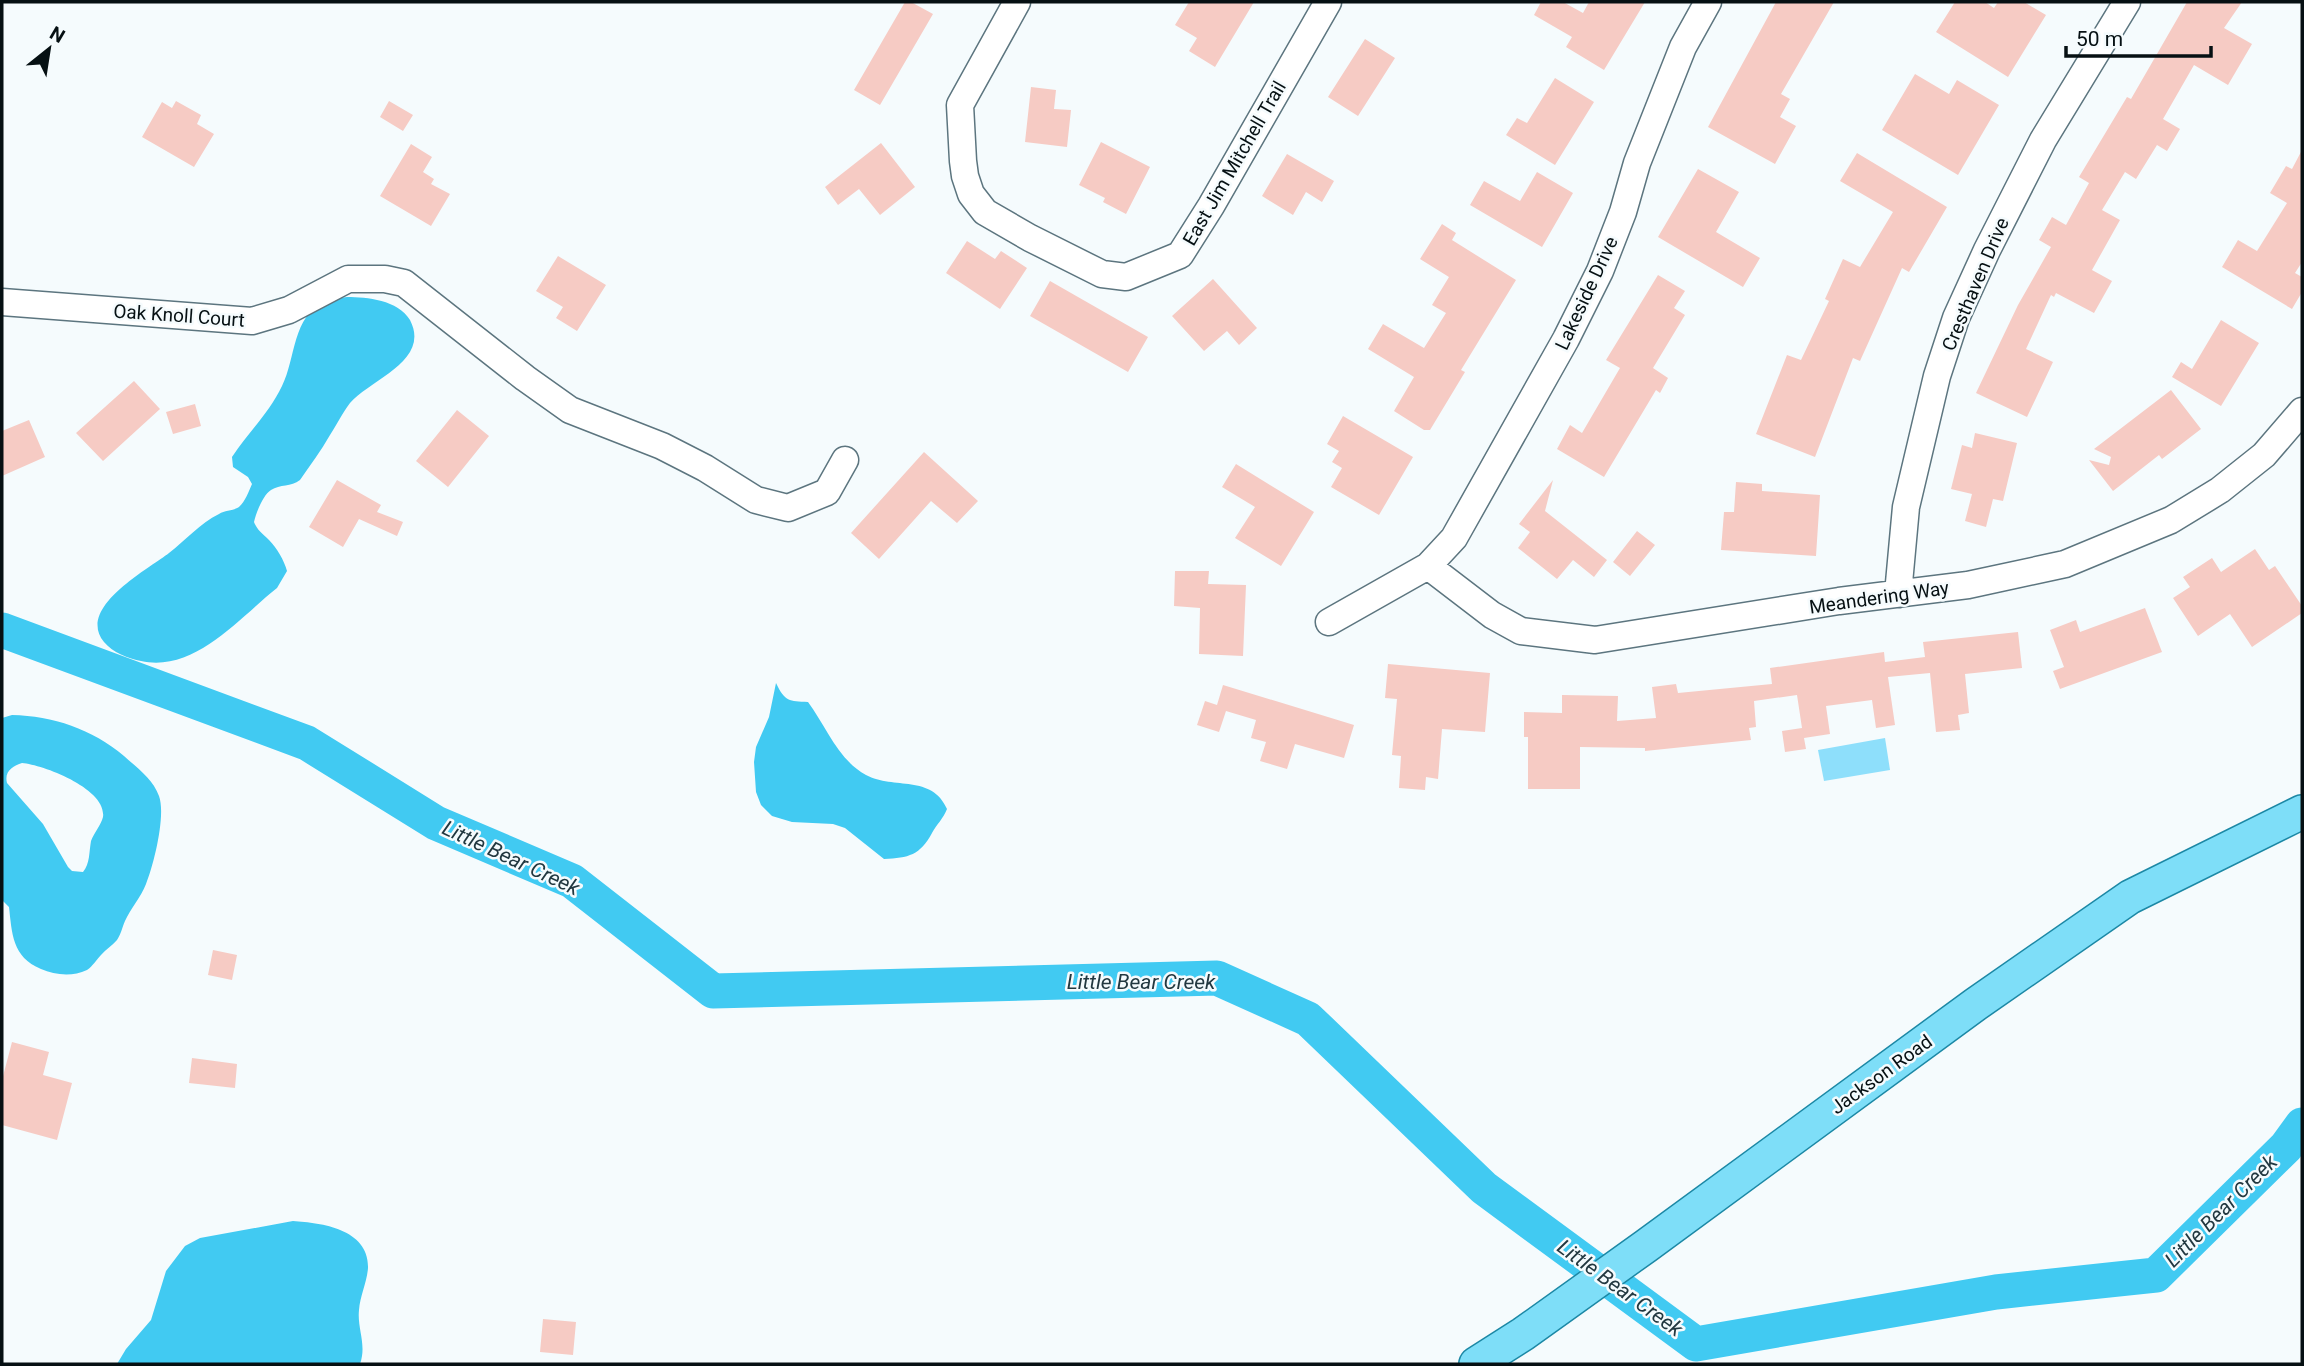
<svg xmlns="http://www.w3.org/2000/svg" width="2304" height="1366" viewBox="0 0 2304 1366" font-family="Roboto,sans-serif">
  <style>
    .green { fill: #8edffb }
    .water { fill: #41caf2; fill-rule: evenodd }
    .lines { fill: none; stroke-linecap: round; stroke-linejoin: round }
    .river { stroke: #41caf2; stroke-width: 35 }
    .building { fill: #f6cbc4 }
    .minor-casing { stroke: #5c757f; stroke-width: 29 }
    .major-casing { stroke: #1c88a5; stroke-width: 36 }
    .minor { stroke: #fff; stroke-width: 26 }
    .major { stroke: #7edef8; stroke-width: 33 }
    .labels { text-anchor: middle; stroke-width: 5; stroke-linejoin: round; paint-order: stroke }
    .street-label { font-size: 19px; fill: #061013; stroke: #f5fbfd }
    .water-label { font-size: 21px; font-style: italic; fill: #223840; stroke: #f5fbfd }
  </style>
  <rect width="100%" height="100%" fill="#f5fbfd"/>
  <path class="green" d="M1885,738L1890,770L1824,781L1818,750Z"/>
  <path class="water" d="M347,297C367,297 398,300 410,320C431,361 371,379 350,403C342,414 337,424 330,435C321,451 310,465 300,480C291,487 280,484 271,490C263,495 256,513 254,522C257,530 263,534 269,540C277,548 284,560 287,571L277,588C240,617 195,673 141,661C129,659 112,652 104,642C76,608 147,570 169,553C185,541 200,523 219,514C225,510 233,511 239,507C245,502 249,491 252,484L248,477L233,467L232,457C248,433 269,413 282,386C296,358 292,316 325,302C332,299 340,298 347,297Z
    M776,683C785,702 789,701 808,702C826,726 838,760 866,775C894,790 932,774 947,809C943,819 937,824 932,833C920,855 909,858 884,859L845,828L833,824L792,822L772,816L761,805L756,792L754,762L756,747L769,717Z
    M12,715C53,716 92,729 124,756C136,767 153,779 159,796C166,815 154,864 146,884C141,897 131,908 125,921C122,928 121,934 117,940C112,946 106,949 101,955C96,960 93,966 87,970C72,977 55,975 41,969C12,957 12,933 9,907L2,900V718ZM22,763C44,765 107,789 103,817C101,825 94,833 91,841C89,852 90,864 83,872L72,871L68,867L43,824L7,783C4,771 13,766 22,763Z
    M293,1221C322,1223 369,1229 368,1268C367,1282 360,1296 359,1310C357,1329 367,1344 360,1364H117L126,1349L151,1320L166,1271L185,1246L200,1238Z"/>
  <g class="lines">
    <path class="river" d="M2,630L307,743L436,823L572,881L713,991L1217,978L1308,1019L1484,1188L1696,1344L1996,1292L2156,1275L2286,1147L2302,1125"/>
  </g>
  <path class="building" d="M905,2H911L933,14L880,105L854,90Z
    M1189,2H1254L1215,67L1189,51L1197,38L1175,25Z
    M1541,2H1563L1583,13L1589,2H1645L1604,70L1566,47L1572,37L1534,15Z
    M1776,2H1834L1781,94L1790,99L1780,117L1796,126L1775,164L1708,127Z
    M1955,2H1985L1994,8L1998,2H2024L2046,15L2008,77L1936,32Z
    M2187,2H2242L2224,28L2252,44L2228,85L2194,65L2163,119L2180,129L2167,151L2157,145L2136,179L2125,172L2102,210L2120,220L2092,270L2112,281L2094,313L2056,293L2054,297L2051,295L2026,349L2053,362L2027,417L1976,393L2018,305L2051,247L2039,240L2052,217L2066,225L2089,183L2079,177L2127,97L2131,99Z
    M1365,39L1395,58L1358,116L1328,97Z
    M1915,74L1949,94L1957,80L1999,105L1958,175L1882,130Z
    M1555,78L1594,102L1555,165L1506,135L1517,118L1527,123Z
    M1031,87L1056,90L1054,109L1071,110L1067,147L1025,142Z
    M176,101L201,115L197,124L214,134L194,167L142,137L162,102L172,108Z
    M389,101L413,115L403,131L380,117Z
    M1101,142L1150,167L1126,214L1103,202L1105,198L1079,185Z
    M881,143L915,187L880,215L859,189L838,205L825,187Z
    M411,144L432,157L423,172L434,179L431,184L450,194L431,226L380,196Z
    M2302,150V262L2295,273L2302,277V292L2292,309L2222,267L2238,240L2257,251L2287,203L2270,193L2286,166L2292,169Z
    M1857,153L1947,207L1909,272L1902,268L1860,361L1853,358L1815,457L1756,434L1787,355L1801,360L1829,301L1825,299L1843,259L1860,267L1893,212L1840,181Z
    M1287,154L1334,181L1322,202L1306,192L1293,215L1262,196Z
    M1698,169L1739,192L1716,232L1760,258L1743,287L1658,237Z
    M1537,172L1573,193L1542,247L1470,205L1484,181L1520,201Z
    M1442,224L1456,233L1452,240L1516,280L1461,370L1465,372L1430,430H1424L1394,411L1414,377L1368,349L1383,324L1424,348L1446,313L1432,305L1449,277L1420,259Z
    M967,241L995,259L1001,251L1027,268L1000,309L946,273Z
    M558,256L606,285L577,331L556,318L563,307L536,291Z
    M1658,275L1685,291L1674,308L1685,315L1653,368L1668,378L1660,393L1656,390L1604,477L1557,449L1570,425L1582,433L1620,368L1606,360Z
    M1213,279L1257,328L1239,345L1227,331L1204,351L1172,316Z
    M1050,281L1148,337L1128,372L1030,316Z
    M2221,320L2259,343L2221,406L2172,377L2181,362L2192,369Z
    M134,381L160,409L103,461L76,433Z
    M2171,390L2201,429L2162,459L2159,455L2113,491L2089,460L2109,465L2111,457L2094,449Z
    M195,404L201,426L173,434L166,412Z
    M457,410L489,436L448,487L416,461Z
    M1343,416L1413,457L1379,515L1331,487L1342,468L1332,462L1339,451L1327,444Z
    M29,420L45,457L2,476V431Z
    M1975,433L2017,443L2003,501L1993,499L1986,527L1965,521L1972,494L1951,489L1962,445L1972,448Z
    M924,452L978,501L957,523L931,501L879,559L851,533Z
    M1236,464L1314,512L1281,566L1235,538L1255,507L1222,487Z
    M337,480L381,505L377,512L403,522L397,536L359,519L343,547L309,527Z
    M1553,480L1545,511L1607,560L1594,577L1573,560L1557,579L1518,548L1530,532L1519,524Z
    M1736,482L1762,484V491L1820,495L1816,556L1721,550L1724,512H1734Z
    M1637,531L1655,545L1630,576L1613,562Z
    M2255,549L2269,570L2275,566L2302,606V613L2252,647L2230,614L2198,636L2173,598L2190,587L2183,577L2212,558L2221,572Z
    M1175,571H1209L1208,584L1246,585L1243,656L1199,654L1200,608L1174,606Z
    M2145,608L2162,652L2060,689L2053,671L2064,667L2050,630L2076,620L2080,632Z
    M2018,632L2022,668L1965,674L1969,713L1958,715L1960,730L1936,732L1930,673L1888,677L1895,725L1876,728L1872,700L1826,706L1830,734L1804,738L1806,749L1785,752L1782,731L1802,728L1797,695L1754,701L1756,727L1749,728L1751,740L1645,751V748L1580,747V789H1528V737H1524V712L1562,713V695L1618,696L1617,721L1656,718L1652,687L1676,684L1678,693L1772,684L1770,668L1884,652L1885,662L1925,657L1923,642Z
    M1388,664L1490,673L1485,732L1442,729L1438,779L1426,777L1425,790L1399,788L1401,756L1392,755L1397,699L1385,698Z
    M1223,685L1354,725L1344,758L1295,744L1287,769L1260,761L1266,742L1251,738L1256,720L1226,711L1219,732L1197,725L1205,701L1217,705Z
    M213,950L237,955L232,980L208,975Z
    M12,1042L49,1052L43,1075L72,1083L57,1140L2,1125V1080Z
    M192,1058L237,1064L235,1088L189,1083Z
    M543,1319L576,1322L573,1355L540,1352Z"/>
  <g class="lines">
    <defs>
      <path id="minor" d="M1017,2L960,105L963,161L965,176L971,194L985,212L1030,238L1102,274L1126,277L1180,255L1211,206L1328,2
        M2,302L252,321L289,310L348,279H385L404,283L525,378L570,410L662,446L705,468L756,500L788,508L827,492L845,460
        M1428,566L1492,615L1521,631L1595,640L1839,601L1968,585L2065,564L2171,520L2220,490L2264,455L2302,411
        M1898,594L1906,507L1937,376L1956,318L1987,250L2043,140L2127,2
        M1329,622L1428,566L1454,538L1566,339L1600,271L1623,212L1637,163L1683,47L1708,2"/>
      <path id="major" d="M1476,1364L1523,1334L1646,1246L1976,1004L2130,897L2302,812"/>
    </defs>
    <use href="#minor" class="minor-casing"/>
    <use href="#major" class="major-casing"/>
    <use href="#minor" class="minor"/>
    <use href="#major" class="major"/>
  </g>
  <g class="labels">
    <g class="street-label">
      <text transform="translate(1234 163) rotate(-60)" y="7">East Jim Mitchell Trail</text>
      <text transform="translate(1975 284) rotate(-67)" y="7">Cresthaven Drive</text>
      <text transform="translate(1586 293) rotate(-65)" y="7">Lakeside Drive</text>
      <text transform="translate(179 315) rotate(4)" y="7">Oak Knoll Court</text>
      <text transform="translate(1879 597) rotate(-8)" y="7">Meandering Way</text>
      <text transform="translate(1881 1074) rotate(-36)" y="7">Jackson Road</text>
    </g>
    <g class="water-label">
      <text transform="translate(511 858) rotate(25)" y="7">Little Bear Creek</text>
      <text x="1141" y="989">Little Bear Creek</text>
      <text transform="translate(2221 1211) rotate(-45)" y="7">Little Bear Creek</text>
      <text transform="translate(1620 1288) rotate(36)" y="7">Little Bear Creek</text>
    </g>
  </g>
  <rect width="2304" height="1366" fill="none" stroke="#061013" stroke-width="7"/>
  <g transform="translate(49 49) rotate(30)" stroke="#f5fbfd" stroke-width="5" paint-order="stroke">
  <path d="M0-5L12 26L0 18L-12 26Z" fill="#061013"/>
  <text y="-10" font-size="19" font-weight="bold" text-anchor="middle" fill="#061013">N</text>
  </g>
  <path d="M2066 46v10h145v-10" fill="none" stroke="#061013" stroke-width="3.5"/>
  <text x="2076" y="46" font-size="21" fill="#061013" stroke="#f5fbfd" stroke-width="5" paint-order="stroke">50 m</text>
</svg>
